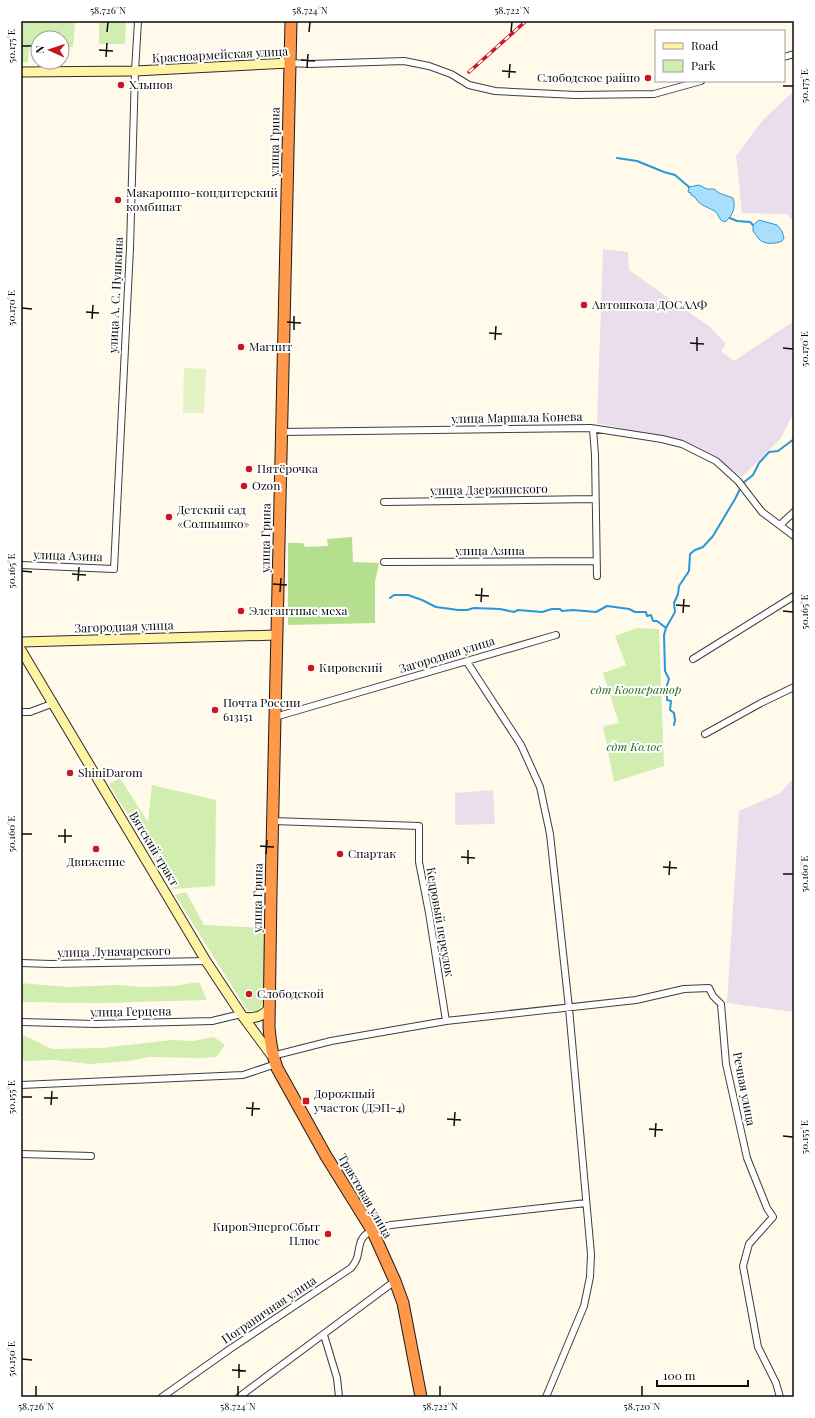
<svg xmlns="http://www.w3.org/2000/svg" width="815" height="1418" viewBox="0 0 815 1418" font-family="'Playfair Display',serif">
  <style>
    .industrial { fill: #eadeec }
    .green { fill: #d1edb0 }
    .forest { fill: #b4df8e }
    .pitch { fill: #e4f3c3 }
    .water { fill: #a9dffc; stroke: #2997da }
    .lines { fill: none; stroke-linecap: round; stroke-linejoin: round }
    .stream { stroke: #2997da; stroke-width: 2 }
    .street-casing { stroke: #3e3e3e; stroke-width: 8 }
    .secondary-casing { stroke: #2d2d2d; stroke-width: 11 }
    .highway-casing { stroke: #1c1c1c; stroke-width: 13 }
    .street { stroke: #fff; stroke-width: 6 }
    .secondary { stroke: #fff3a5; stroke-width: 9 }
    .highway { stroke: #ff9848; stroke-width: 11 }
    .rail-casing { stroke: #c81723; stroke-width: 3.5 }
    .rail { stroke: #fff; stroke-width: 2; stroke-dasharray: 6; stroke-linecap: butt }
    .ticks { fill: none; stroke: #0b0b0b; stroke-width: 1.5 }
    .poi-dot { fill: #c81723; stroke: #fff; stroke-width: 1.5 }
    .labels { text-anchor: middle; stroke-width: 4; stroke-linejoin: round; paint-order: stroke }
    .street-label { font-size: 12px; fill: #0b0b0b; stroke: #fff }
    .poi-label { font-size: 12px; fill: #0b0b0b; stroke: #fff; text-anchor: start }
    .park-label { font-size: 12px; font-style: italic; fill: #296916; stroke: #fff }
    .neatline { fill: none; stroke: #0b0b0b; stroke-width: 1.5 }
    .ticks-label { font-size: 10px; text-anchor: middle; fill: #0b0b0b }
  </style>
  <rect width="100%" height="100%" fill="#fffaea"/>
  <path class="industrial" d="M794,92V222L787,214L742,213L736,156L763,120L788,96Z
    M603,249L628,252L629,270L710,327L726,344L721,351L734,361L794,321V412L781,438L742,477L700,449L680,441L597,423Z
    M794,778V1012L727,1003L739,811L780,793Z
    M493,790L495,824L455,825V793Z"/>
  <path class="green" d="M21,21H75L73,47H62V38H38V47H29L28,62H21Z
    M99,21H126L125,44H99Z
    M637,628L659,629L664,766L614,782L603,726L619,723L603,673L626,665L615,636Z
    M120,778L148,822L152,785L216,800L215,886L173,889L109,784Z
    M186,892L204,925L265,928L263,1001L260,1010L254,1012L247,1010L175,895Z
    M199,982L207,1000L99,1003L21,1002V983L67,987L118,985L142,987L174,986Z
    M21,1034L52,1049L102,1048L172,1040L193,1041L214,1037L225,1045L216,1057L201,1058L149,1057L129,1061L90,1064L54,1060L21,1061Z"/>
  <path class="forest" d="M352,537L353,562L379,563L375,582V623L288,625V543H303L305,547L328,546L327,539Z"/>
  <path class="pitch" d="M184,368L206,369L204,413H183Z"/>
  <path class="water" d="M699,185L707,189H714L719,193L733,198C736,208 733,215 725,222L721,220C719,218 718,214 716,212C709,207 699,206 695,197L691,195V193L688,192L689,187Z
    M759,220L777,225L782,231L784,238L782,241C776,244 764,245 759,239C756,236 756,234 753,231V225Z"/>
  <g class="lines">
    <path class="stream" d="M617,158L637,161L664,172L675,175L689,187
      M730,218L737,221L750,222L753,225
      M390,598L394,595H408L422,600L436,607L458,610H467L474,608L500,609L514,612L518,610L542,612L552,609H560L562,611L573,610L596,612L607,606L629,609L635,612H646L647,616L651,615L653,621H657L666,628
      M674,725L675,720L674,713L670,710L671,701L667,700V685L669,679L665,671L664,635L666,628L675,612L674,603L678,594L679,586L689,571L690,554L695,550L703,547L713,536L735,499L743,483L753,475L759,463L769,452L778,451L794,439"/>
    <defs>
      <path id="street" d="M784,57L794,54
        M290,63L310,64L404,61L429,66L451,74L469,85L495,91L576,95L654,94L701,81
        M593,429L595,455L597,576
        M281,432L591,428L662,439L682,444L716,461L738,481L762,512L794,536
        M384,502L595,499
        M780,525L794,512
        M384,562L596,561
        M21,565L114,569L130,248L135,71L138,21
        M693,659L794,596
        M467,662L521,745L540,787L550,834L569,1008L591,1254L590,1277L584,1306L546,1397
        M21,712H30L54,703
        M275,717L556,635
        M705,734L761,703L794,687
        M273,821L419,826V862L429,913L446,1021
        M21,963L51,964L206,961
        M21,1022L96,1024L212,1021L241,1014
        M272,1056L331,1041L446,1021L636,1000L684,989L709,988L713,996L721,1004L726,1064L747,1158L767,1208L773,1217L749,1244L743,1266L758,1347L776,1383L780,1397
        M21,1085L243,1075L276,1064
        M21,1154L91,1156
        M324,1335L337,1378L339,1397
        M162,1397L230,1349L351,1268C359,1258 357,1256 360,1244C363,1230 380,1228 391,1225L586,1203
        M239,1397L395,1281"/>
      <path id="secondary" d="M21,72L135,71L290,63
        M21,642L277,635
        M21,650L206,961L241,1014L272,1056
        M243,1017C254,1019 263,1017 269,1008"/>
      <path id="highway" d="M291,21L271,892L269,1027C270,1041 272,1054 277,1068L326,1156L372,1230L395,1281L403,1303L421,1397"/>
    </defs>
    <use href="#street" class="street-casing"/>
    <use href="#secondary" class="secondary-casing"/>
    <use href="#highway" class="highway-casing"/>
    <use href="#street" class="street"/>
    <use href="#secondary" class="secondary"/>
    <use href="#highway" class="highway"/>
    <defs>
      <path id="rail" d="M469,72L526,21"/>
    </defs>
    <use href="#rail" class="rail-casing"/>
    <use href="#rail" class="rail"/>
  </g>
  <path class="ticks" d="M107,32L108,22M309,32L310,22M511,32L512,22M22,46H32M99,50L113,51M106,57L107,43M301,60L315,61M307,68L308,54M502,71L516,72M509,78L510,64M783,86H793M22,308L32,309M86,312L99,313M92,319L93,305M287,322L301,323M294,330V316M489,333L502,334M495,340L496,326M690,343L704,344M783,348L793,349M697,351V337M22,571L32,572M72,574L86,575M78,581L79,567M273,584L287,585M280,592L281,578M475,595L489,596M481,602L482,588M676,605L690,606M783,611L793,612M683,613L684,599M22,834H32M58,836H72M65,843V829M260,846L274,847M266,854L267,840M461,857L475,858M468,864V850M663,867L677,868M783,874H793M669,875L670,861M22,1097H32M44,1098H58M51,1105L52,1091M246,1108L260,1109M252,1116L253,1102M447,1119L461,1120M454,1126L455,1112M649,1129L663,1130M783,1136L793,1137M655,1137L656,1123M22,1359L32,1360M232,1370L246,1371M239,1378V1364M36,1396V1386M238,1396V1386M440,1396V1386M642,1396V1386"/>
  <g class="poi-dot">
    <circle cx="648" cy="78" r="4"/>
    <circle cx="121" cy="85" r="4"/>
    <circle cx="118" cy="200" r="4"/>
    <circle cx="584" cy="305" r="4"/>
    <circle cx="241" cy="347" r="4"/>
    <circle cx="249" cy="469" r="4"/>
    <circle cx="244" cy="486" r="4"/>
    <circle cx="169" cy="517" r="4"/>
    <circle cx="241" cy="611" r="4"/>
    <circle cx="311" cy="668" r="4"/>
    <circle cx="215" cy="710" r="4"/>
    <circle cx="70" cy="773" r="4"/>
    <circle cx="96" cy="849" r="4"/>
    <circle cx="340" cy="854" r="4"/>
    <circle cx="249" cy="994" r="4"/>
    <rect x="302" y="1097" width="8" height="8" rx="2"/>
    <circle cx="328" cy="1234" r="4"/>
  </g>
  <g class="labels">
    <g class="street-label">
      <text transform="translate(220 55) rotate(-3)" y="4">Красноармейская улица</text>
      <text transform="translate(275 142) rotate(-89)" y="4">улица Грина</text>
      <text transform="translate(116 295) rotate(-87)" y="4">улица А. С. Пушкина</text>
      <text transform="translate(517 418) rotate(-1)" y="4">улица Маршала Конева</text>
      <text transform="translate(489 490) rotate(-1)" y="4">улица Дзержинского</text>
      <text transform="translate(266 538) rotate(-89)" y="4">улица Грина</text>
      <text x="490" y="555">улица Азина</text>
      <text transform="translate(68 556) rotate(2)" y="4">улица Азина</text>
      <text transform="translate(124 627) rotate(-2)" y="4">Загородная улица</text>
      <text transform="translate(447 655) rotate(-17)" y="4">Загородная улица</text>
      <text transform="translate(154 849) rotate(59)" y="4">Вятский тракт</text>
      <text transform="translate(258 898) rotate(-89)" y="4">улица Грина</text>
      <text transform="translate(440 922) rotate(80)" y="4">Кедровый переулок</text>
      <text transform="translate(114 952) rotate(-1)" y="4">улица Луначарского</text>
      <text transform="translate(131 1012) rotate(-1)" y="4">улица Герцена</text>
      <text transform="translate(744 1089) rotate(79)" y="4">Речная улица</text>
      <text transform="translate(365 1196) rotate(60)" y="4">Трактовая улица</text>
      <text transform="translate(269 1310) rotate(-34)" y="4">Пограничная улица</text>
    </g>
    <g class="poi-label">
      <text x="640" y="82" text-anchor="end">Слободское райпо</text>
      <text x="129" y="89">Хлынов</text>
      <text x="126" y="197">Макаронно-кондитерский<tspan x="126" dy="14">комбинат</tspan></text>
      <text x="592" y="309">Автошкола ДОСААФ</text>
      <text x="249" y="351">Магнит</text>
      <text x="257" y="473">Пятёрочка</text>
      <text x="252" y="490">Ozon</text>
      <text x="177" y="514">Детский сад<tspan x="177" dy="14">«Солнышко»</tspan></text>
      <text x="249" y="615">Элегантные меха</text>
      <text x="319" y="672">Кировский</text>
      <text x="223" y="707">Почта России<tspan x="223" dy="14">613151</tspan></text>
      <text x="78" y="777">ShiniDarom</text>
      <text x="348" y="858">Спартак</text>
      <text x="96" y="866" text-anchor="middle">Движение</text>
      <text x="257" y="998">Слободской</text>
      <text x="314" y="1098">Дорожный<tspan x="314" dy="14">участок (ДЭП-4)</tspan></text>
      <text x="320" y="1231" text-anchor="end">КировЭнергоСбыт<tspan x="320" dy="14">Плюс</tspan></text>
    </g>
    <g class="park-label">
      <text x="636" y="694">сдт Кооператор</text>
      <text x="634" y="751">сдт Колос</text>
    </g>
  </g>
  <rect width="815" height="1418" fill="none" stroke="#ffffff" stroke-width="44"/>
  <rect x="655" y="30" width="130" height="52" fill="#ffffff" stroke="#9d9d9d"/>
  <rect x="663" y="43" width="20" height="6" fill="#fff3a5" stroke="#9d9d9d"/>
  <text x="691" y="50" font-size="12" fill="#0b0b0b">Road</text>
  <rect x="663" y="60" width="20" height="12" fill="#d1edb0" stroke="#9d9d9d"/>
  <text x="691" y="70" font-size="12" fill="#0b0b0b">Park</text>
  <g transform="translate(50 50) rotate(273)"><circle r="19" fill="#ffffff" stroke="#9d9d9d"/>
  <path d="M0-3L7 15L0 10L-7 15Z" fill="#c81723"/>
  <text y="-6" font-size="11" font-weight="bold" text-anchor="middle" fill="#0b0b0b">N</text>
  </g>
  <path d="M657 1380v6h91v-6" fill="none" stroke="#0b0b0b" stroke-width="2"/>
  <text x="663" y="1380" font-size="12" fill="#0b0b0b" stroke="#ffffff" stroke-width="3" paint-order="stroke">100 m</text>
  <rect x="22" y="22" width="771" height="1374" class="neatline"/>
  <g class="ticks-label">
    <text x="108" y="14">58.726°N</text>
    <text x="310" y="14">58.724°N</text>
    <text x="512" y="14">58.722°N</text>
    <text transform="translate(11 46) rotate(-90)" y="4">50.175°E</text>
    <text transform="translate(804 86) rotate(-90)" y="4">50.175°E</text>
    <text transform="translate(11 308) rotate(-90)" y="4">50.170°E</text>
    <text transform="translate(804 349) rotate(-90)" y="4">50.170°E</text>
    <text transform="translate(11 571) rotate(-90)" y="4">50.165°E</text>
    <text transform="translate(804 612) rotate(-90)" y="4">50.165°E</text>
    <text transform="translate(11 834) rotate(-90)" y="4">50.160°E</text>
    <text transform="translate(804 874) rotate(-90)" y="4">50.160°E</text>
    <text transform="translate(11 1097) rotate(-90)" y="4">50.155°E</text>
    <text transform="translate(804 1137) rotate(-90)" y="4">50.155°E</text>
    <text transform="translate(11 1359) rotate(-90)" y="4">50.150°E</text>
    <text x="36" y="1410">58.726°N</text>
    <text x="238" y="1410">58.724°N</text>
    <text x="440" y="1410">58.722°N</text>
    <text x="642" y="1410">58.720°N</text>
  </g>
</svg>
